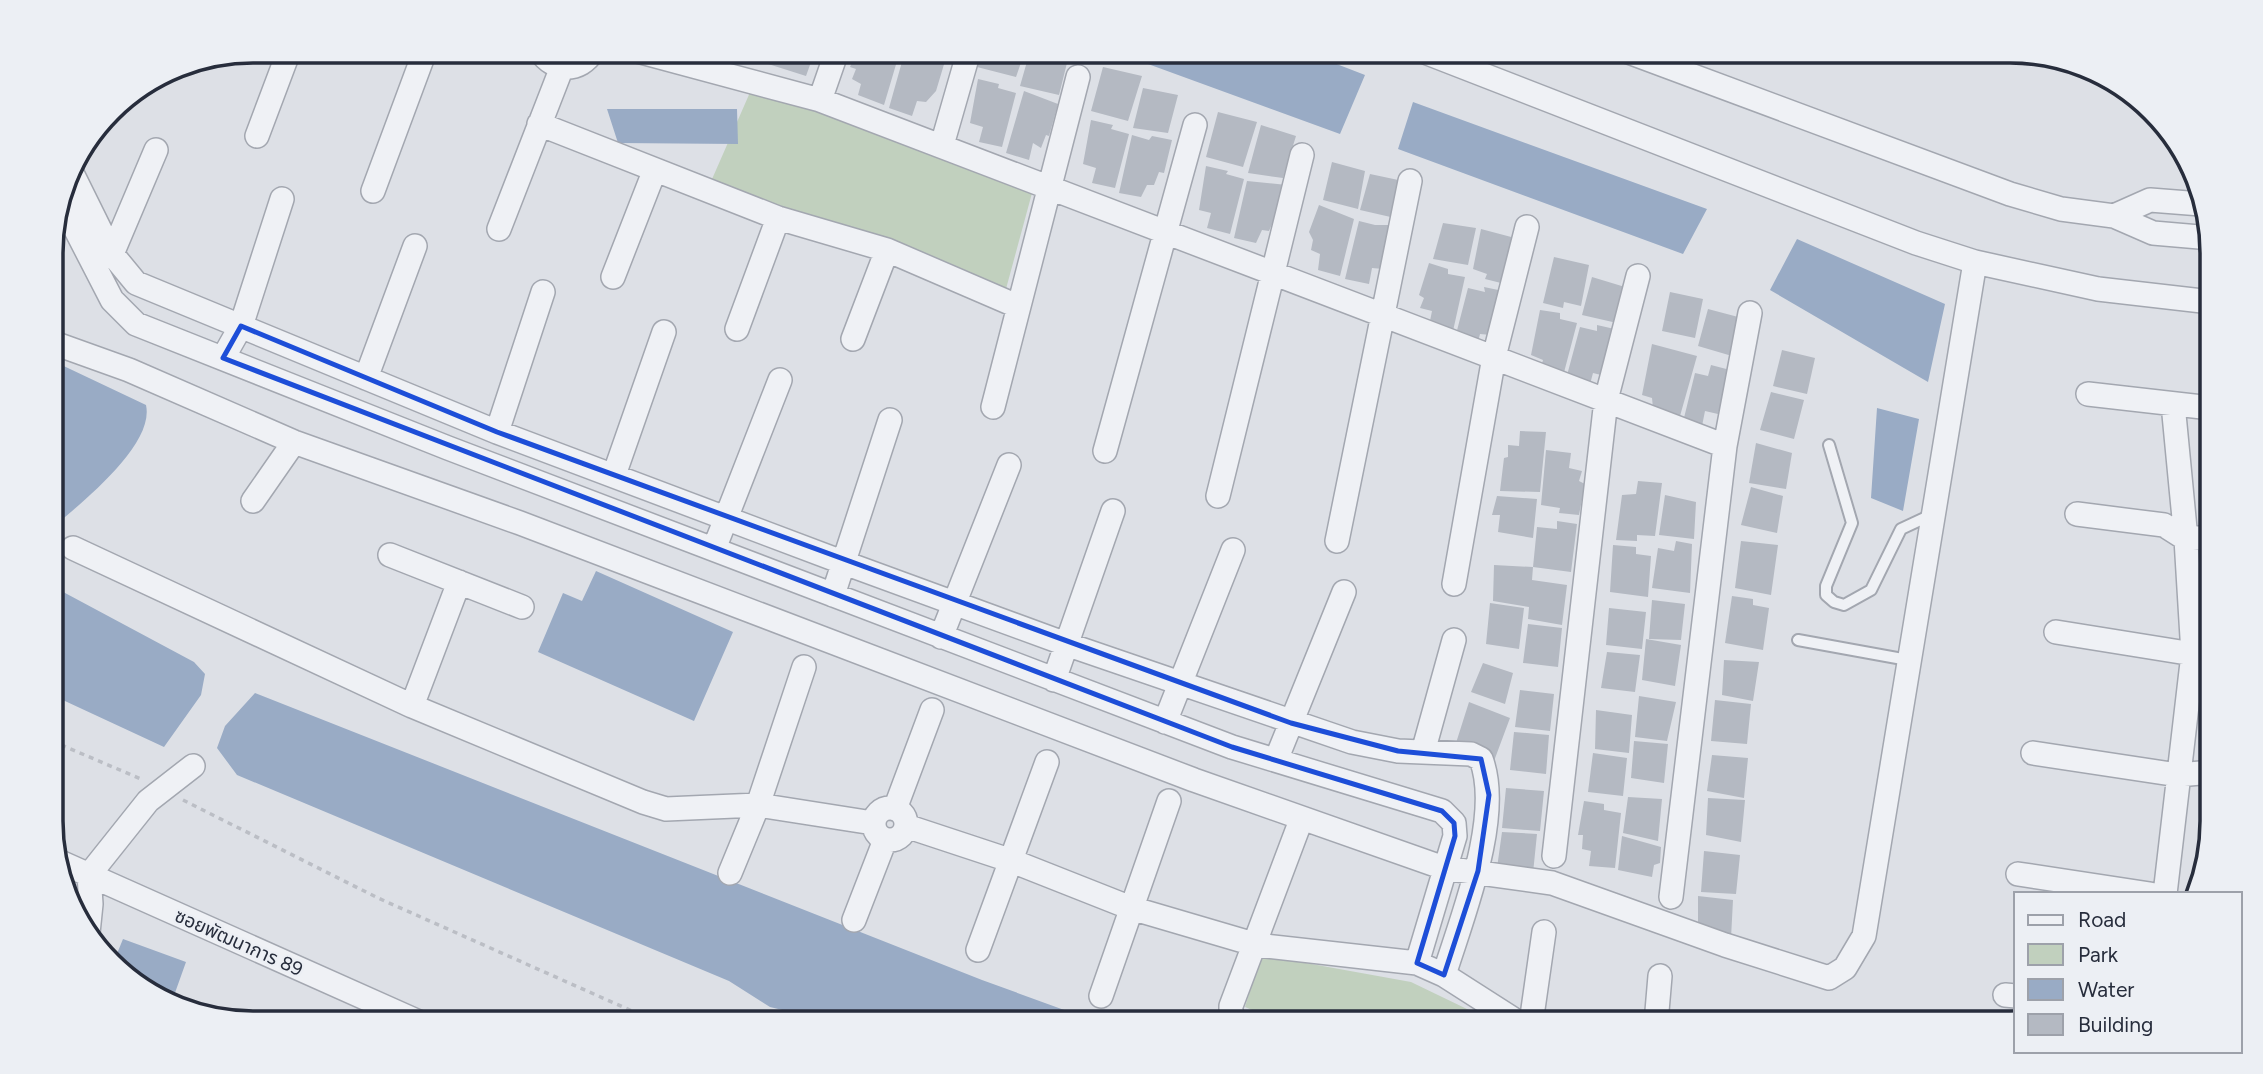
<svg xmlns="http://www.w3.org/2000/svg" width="2263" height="1074" viewBox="0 0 2263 1074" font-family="Figtree,'Noto Sans Thai',sans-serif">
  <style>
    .green { fill: #c1d0be }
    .water { fill: #99abc5 }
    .building { fill: #b4b9c2 }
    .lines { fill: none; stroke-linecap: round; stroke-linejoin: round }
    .lane-casing { stroke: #a3a7b0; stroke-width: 14 }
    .street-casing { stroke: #a3a7b0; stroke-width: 26 }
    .path { stroke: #bbbec5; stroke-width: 3.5; stroke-dasharray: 5 5; stroke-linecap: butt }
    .lane { stroke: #eff1f5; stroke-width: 10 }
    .street { stroke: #eff1f5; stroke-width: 23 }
    .marked { fill: none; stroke: #1d4ed8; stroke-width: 5; stroke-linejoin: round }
    .labels { text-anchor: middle; stroke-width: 5; stroke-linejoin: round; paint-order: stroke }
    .street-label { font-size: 19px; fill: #272d3c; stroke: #eceff4 }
    .rim { fill: none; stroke: #272d3c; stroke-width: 3.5 }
  </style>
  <rect width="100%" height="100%" fill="#dde0e6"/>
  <path class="green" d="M755,81L1035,182L1003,300L709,186Z
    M1261,955L1411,982L1496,1023H1283L1245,1007Z"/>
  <path class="water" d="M1151,51H1303L1365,75L1340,134L1148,64Z
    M1413,102L1707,209L1683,254L1398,149Z
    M607,109H737L738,144L618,143Z
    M1797,239L1945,304L1928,382L1770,290Z
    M51,360L146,405C155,445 80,504 52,528Z
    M1877,408L1919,419L1903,511L1871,498Z
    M596,571L733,632L694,721L538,652L563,593L582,601Z
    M52,586L194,662L205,674L201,695L164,747L52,695Z
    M255,693L982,980L1100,1023H835L770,1007L729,981L237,775L217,748L225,726Z
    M123,939L186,962L171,1004L114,961Z"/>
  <path class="building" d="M741,51H766L763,59Z
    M770,51H815L806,76L765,63Z
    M857,51H900L884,105L858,95L861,84L852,79L856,69L850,67Z
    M905,51L945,61L936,91L926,102L917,101L912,116L889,108Z
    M981,51H1025L1016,77L977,67Z
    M1030,51H1070L1059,95L1020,86Z
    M1103,67L1142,76L1128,121L1091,111Z
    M978,79L999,84L998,88L1016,93L1002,147L979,142L983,127L970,123Z
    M1143,88L1178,95L1168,133L1133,128Z
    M1024,91L1058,104L1049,136L1046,135L1041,148L1033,143L1029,160L1006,153Z
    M1218,112L1257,122L1243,167L1206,157Z
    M1091,120L1113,125L1111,129L1129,134L1115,188L1092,183L1096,168L1083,164Z
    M1261,125L1296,136L1283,178L1248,173Z
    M1132,135L1149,140L1152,136L1172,140L1164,173L1159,172L1154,185H1147L1141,197L1119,193Z
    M1332,162L1365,171L1358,209L1323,200Z
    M1206,166L1228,171L1226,174L1244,179L1230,234L1207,228L1211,213L1199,210Z
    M1370,174L1403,181L1395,218L1360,210Z
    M1247,181L1287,185L1279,218L1275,217L1269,231L1262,230L1256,243L1234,238Z
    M1319,205L1354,219L1340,276L1318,270L1320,254L1311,250L1313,240L1309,232Z
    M1359,221L1375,225H1398L1383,269L1372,268L1369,284L1345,279Z
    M1443,223L1476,228L1468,265L1433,259Z
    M1481,229L1515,238L1505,284L1485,279L1487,274L1473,269Z
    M1554,257L1589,265L1581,306L1564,302L1563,308L1543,303Z
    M1429,263L1448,269V274L1465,277L1453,331L1429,326L1432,311L1420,308L1424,298L1419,295Z
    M1592,277L1625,287L1617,323L1582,315Z
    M1484,287L1503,291L1491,335L1480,334L1477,346L1454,342L1468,288L1485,292Z
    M1670,292L1703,299L1695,338L1662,331Z
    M1708,309L1742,318L1732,356L1698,346Z
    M1540,310L1560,313V319L1577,323L1562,380L1540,371L1543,360L1531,355Z
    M1597,325L1619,330L1605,376L1593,373L1589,388L1566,379L1580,327L1597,331Z
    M1652,344L1697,356L1680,416L1653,408L1652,398L1642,395Z
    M1782,350L1815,358L1807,394L1773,386Z
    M1711,365L1734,371L1725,408L1720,407L1718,414L1705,411L1702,426L1683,422L1695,373L1708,376Z
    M1771,392L1804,400L1794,439L1760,430Z
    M1520,431L1546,432L1540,492L1500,491L1504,458L1508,457V445L1519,446Z
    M1756,443L1792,453L1786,489L1749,483Z
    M1546,450L1571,453L1569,468L1582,471L1579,481L1585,484L1579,515L1559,513L1560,508L1541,505Z
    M1638,481L1662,483L1655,536L1637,535V541L1616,540L1622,495L1636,494Z
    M1751,487L1783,496L1777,533L1741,525Z
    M1665,495L1696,502L1694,539L1659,535Z
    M1497,496L1537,499L1533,538L1498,532L1500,515H1492Z
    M1557,521L1577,524L1571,572L1533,567L1532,580L1567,585L1562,625L1528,619L1529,607L1493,601L1494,565L1533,567L1537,527L1557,529Z
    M1676,541L1692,544L1690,593L1652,588L1658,548L1674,551Z
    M1741,541L1778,545L1771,595L1735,588Z
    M1613,545L1636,547V554L1651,556L1648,597L1610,592Z
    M1732,596L1753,599V605L1769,608L1763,650L1725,643Z
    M1652,600L1685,604L1681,640L1649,639Z
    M1490,603L1524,608L1519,649L1486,644Z
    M1609,608L1646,612L1642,649L1606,645Z
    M1528,624L1562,628L1558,667L1523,663Z
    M1646,639L1681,645L1675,686L1642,680Z
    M1607,652L1640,655L1635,692L1601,688Z
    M1724,660L1759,662L1753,701L1722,695Z
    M1483,663L1513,673L1505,704L1471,692Z
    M1520,690L1554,694L1550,731L1515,727Z
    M1639,696L1676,702L1667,741L1635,737Z
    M1715,700L1751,704L1747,744L1711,741Z
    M1469,702L1510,718L1494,761L1456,743Z
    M1596,710L1632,715L1629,753L1595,749Z
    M1514,732L1549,735L1546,774L1510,770Z
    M1634,741L1668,744L1664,783L1631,778Z
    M1593,753L1627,758L1623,796L1588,792Z
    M1712,755L1748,758L1744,798L1707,791Z
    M1506,788L1544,791L1540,831L1502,828Z
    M1628,797L1662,799L1658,841L1623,833Z
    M1708,798L1745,800L1741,842L1706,835Z
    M1584,801L1604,804V810L1621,813L1615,868L1589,866L1591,851L1582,849L1583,835H1578Z
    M1502,832L1537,834L1533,873L1497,868Z
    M1622,836L1661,847L1660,863L1654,865L1652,877L1618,870Z
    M1704,851L1740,855L1736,894L1701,892Z
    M1698,896L1733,900L1731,938L1698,934Z"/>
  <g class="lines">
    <defs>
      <path id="lane" d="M1829,445L1852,523L1826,586V595L1834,602L1844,605L1871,590L1901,529L1931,515
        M1798,640L1908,660"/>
      <path id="street" d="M540,51C554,72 580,73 593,51
        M637,51L820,100L1725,446L1671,897
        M1422,51L1916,243L1975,262
        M1626,51L2010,194L2061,209L2114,216L2153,233L2211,238
        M820,100L837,51
        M539,124L778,218L887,250L1017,306
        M257,136L289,51
        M942,145L969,51
        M70,169L112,254L136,283L497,432L842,562L1066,644L1352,742L1398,751L1471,754L1481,759C1503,816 1462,917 1444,975
        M373,191L425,51
        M61,201L112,300L136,324L448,448L1232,747L1442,811L1454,823L1455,836L1417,963
        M2114,216L2150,200L2201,204
        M499,229L562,67
        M112,254L156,150
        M613,277L654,172
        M737,329L778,218
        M853,339L887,250
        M51,342L129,370L294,442L520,523L1194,780L1444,868L1552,883L1725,945L1829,978L1845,968L1864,936L1975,262L2098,289L2211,302
        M223,358L241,326L282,199
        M366,378L415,246
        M2088,394L2211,408
        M993,407L1078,77
        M497,432L543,292
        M1725,446L1750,313
        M1105,451L1195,125
        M614,475L664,332
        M1218,496L1302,155
        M253,501L294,442
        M2077,514L2164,525L2186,539L2211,537
        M1337,541L1410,181
        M73,548L412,706L643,802L666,809L758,805L873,823
        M714,549L780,380
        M390,555L522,607
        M1454,584L1494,357L1527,227
        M833,595L890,420
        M2056,632L2193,654L2212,653
        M941,637L1009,465
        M1054,680L1113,511
        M412,706L459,582
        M1165,722L1233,550
        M1423,752L1454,640
        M2033,753L2178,775L2212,772
        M1276,760L1344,592
        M874 824a16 16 0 1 1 32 0a16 16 0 1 1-32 0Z
        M895,809L932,710
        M906,826L1012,861L1131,908L1257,945L1417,963L1444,975L1519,1023
        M1554,856L1606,400L1638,276
        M58,861L421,1023
        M730,873L758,805L804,667
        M2018,874L2150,894
        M2165,894L2193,654L2186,539L2173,404
        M854,920L885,840
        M88,933L91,904L89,875L148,801L193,766
        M978,950L1047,762
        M2005,995L2016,996
        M1101,996L1169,801
        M1239,1023L1231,1016V1006L1298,828
        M1531,1023L1544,932
        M1656,1023L1660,976"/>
    </defs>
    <use href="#lane" class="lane-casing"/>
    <use href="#street" class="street-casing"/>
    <path class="path" d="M52,741L141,779
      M183,800L378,898L659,1023"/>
    <use href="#lane" class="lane"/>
    <use href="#street" class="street"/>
  </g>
  <path class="marked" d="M241,326L497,432L1291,723L1398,751L1481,759L1489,795L1478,871L1444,975L1417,963L1455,836L1454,823L1442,811L1232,747L223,358Z"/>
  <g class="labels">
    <g class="street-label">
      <text transform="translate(239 942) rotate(24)" y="7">ซอยพัฒนาการ 89</text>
    </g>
  </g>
  <path d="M0 0H2263V1074H0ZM253 63H2010A190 190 0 0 1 2200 253V821A190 190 0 0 1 2010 1011H253A190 190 0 0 1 63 821V253A190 190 0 0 1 253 63Z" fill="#eceff4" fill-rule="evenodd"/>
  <path class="rim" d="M253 63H2010A190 190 0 0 1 2200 253V821A190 190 0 0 1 2010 1011H253A190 190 0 0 1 63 821V253A190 190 0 0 1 253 63Z"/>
  <rect x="2014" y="892" width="228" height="161" fill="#eceff4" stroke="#9da1aa" stroke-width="2"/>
  <rect x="2028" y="915" width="35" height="10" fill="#eff1f5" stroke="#9da1aa" stroke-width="2"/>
  <text x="2078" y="927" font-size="21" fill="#272d3c">Road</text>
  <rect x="2028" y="944" width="35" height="21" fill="#c1d0be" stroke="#9da1aa" stroke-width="2"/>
  <text x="2078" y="962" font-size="21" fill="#272d3c">Park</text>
  <rect x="2028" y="979" width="35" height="21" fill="#99abc5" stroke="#9da1aa" stroke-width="2"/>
  <text x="2078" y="997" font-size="21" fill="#272d3c">Water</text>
  <rect x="2028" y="1014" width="35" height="21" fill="#b4b9c2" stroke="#9da1aa" stroke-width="2"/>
  <text x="2078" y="1032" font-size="21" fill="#272d3c">Building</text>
</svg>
